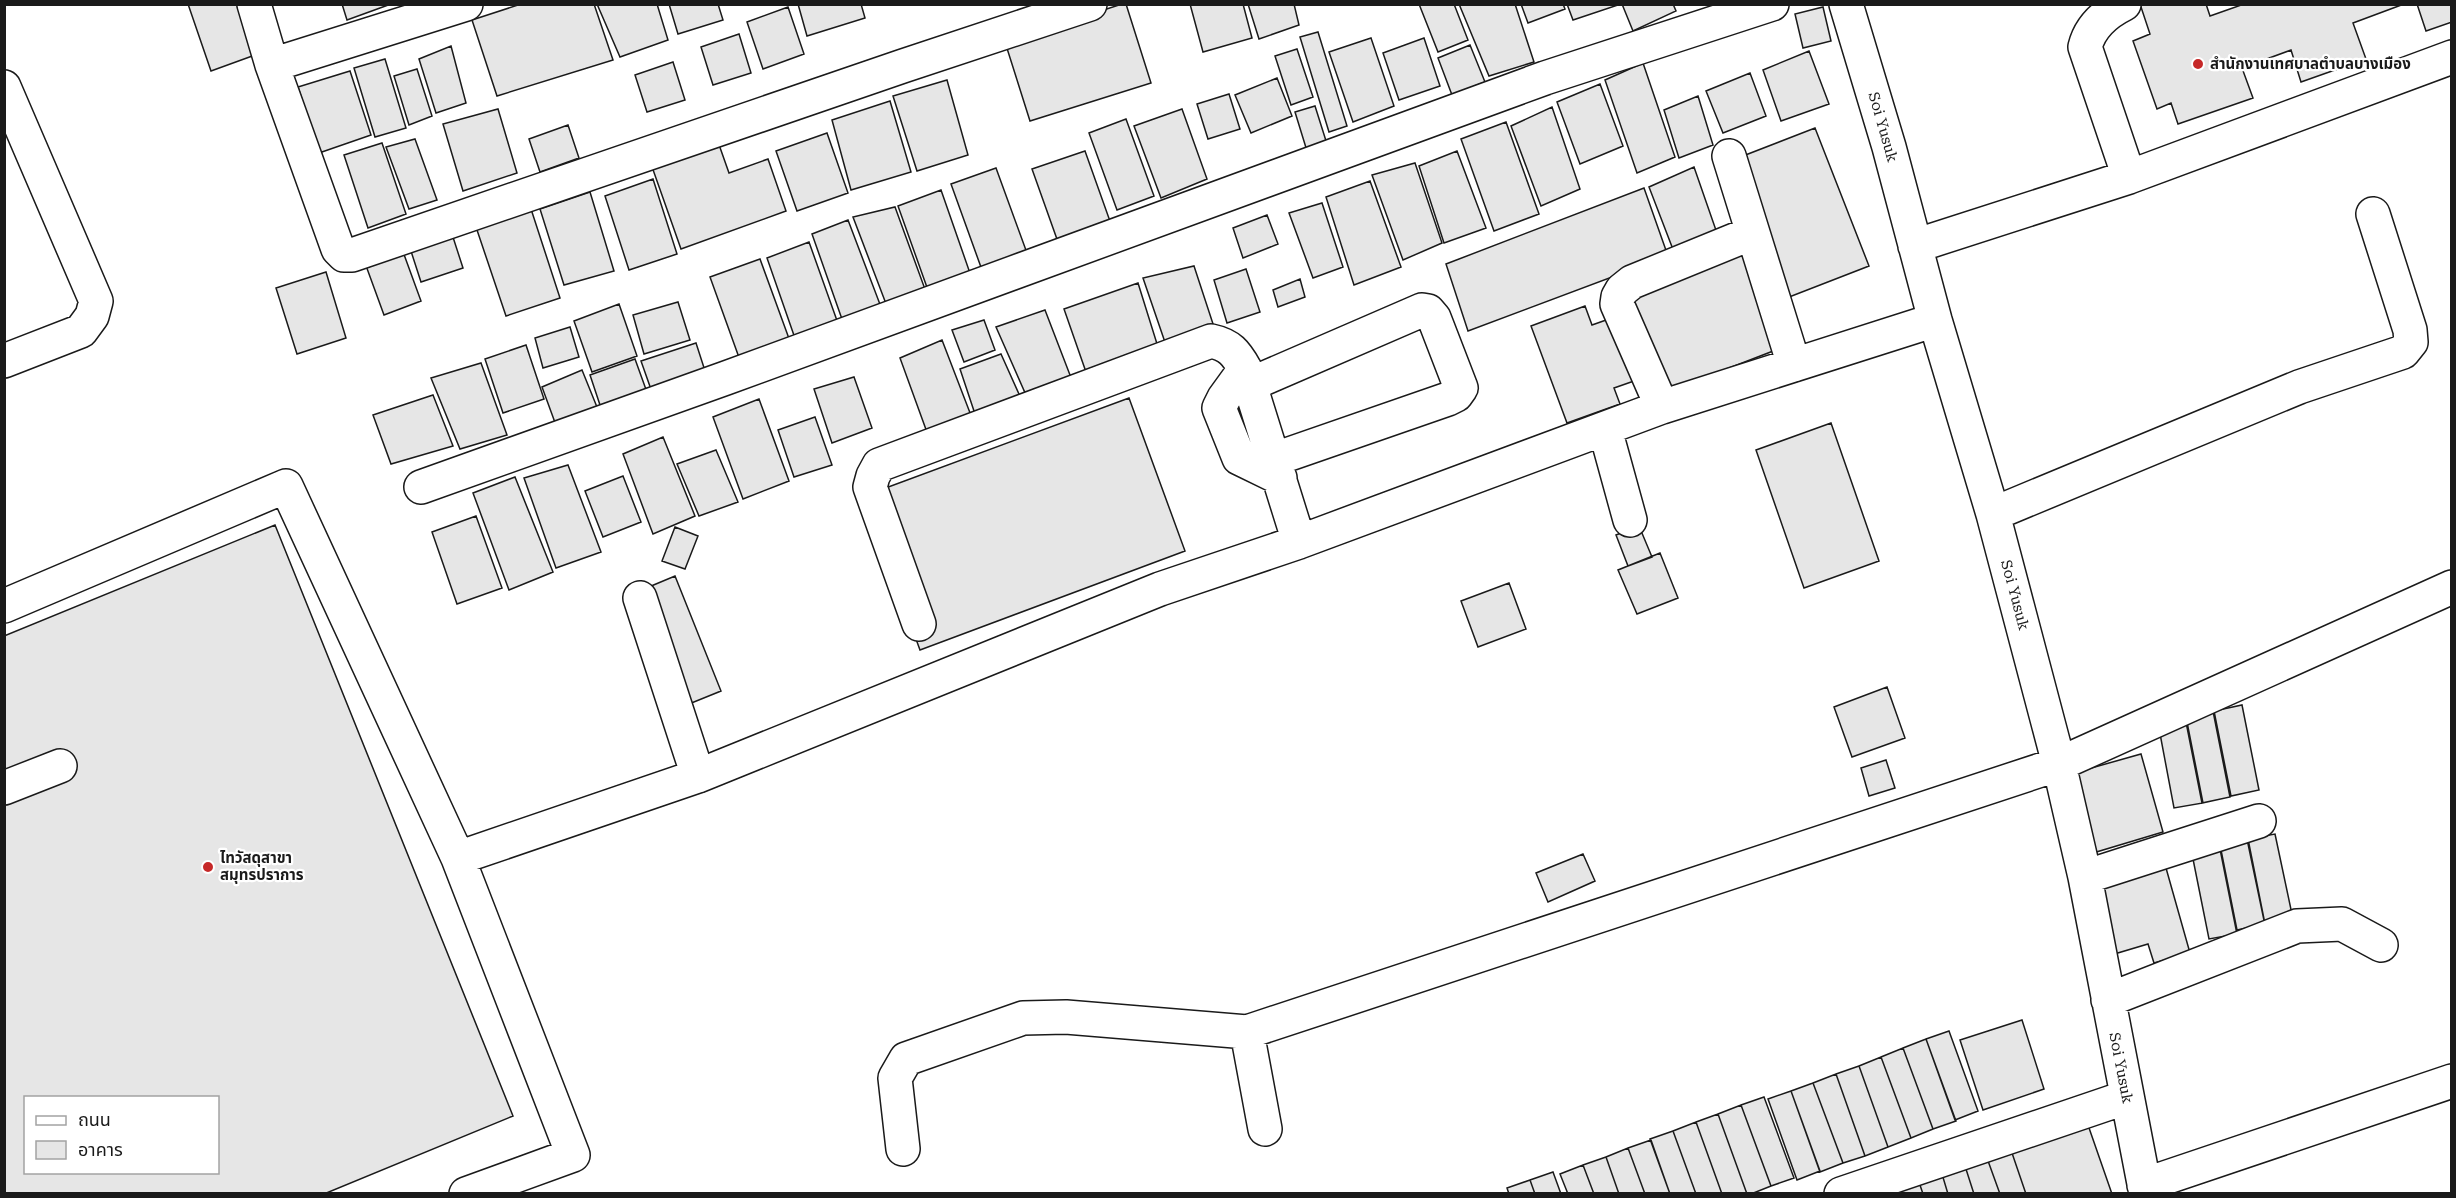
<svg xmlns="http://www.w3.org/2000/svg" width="2456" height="1198" viewBox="0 0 2456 1198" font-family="'Roboto Serif','Noto Sans Thai',serif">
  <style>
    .building { fill: #e6e6e6; stroke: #1a1a1a; stroke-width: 1.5; fill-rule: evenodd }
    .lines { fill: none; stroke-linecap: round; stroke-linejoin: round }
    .minor-casing { stroke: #1a1a1a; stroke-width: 36 }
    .minor { stroke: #fff; stroke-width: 33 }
    .poi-dot { fill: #c62828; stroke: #fff; stroke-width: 2 }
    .labels { text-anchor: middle; stroke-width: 4.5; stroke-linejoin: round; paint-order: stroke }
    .poi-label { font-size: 15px; font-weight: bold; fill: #1a1a1a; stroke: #fff; text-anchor: start }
    .street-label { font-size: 15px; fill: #1a1a1a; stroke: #fff }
  </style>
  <rect width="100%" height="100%" fill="#fff"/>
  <path class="building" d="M188,4H238L255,55L211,71Z
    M342,4H391L347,20Z
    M521,4H594L613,60L497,96L472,20Z
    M597,4H657L668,40L620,57Z
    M669,4H718L723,20L678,34Z
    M798,4H861L865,18L807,36Z
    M1122,4H1126L1151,83L1030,121L1005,42Z
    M1190,4H1243L1252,38L1203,52Z
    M1248,4H1294L1299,25L1259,39Z
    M1419,4H1454L1468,40L1438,52Z
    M1459,4H1515L1534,62L1489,76Z
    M1521,4H1563L1565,9L1528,23Z
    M1567,4H1618V5L1573,20Z
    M1622,4H1673L1676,11L1633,31Z
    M2140,4H2206L2210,16L2244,4H2404L2353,23L2366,59L2301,82L2291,50L2242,68L2253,98L2178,124L2171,103L2157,109L2133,41L2150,34Z
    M2417,4H2452V22L2426,31Z
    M788,7L804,54L763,69L747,22Z
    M1823,7L1831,41L1803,48L1795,14Z
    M1318,32L1347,126L1329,132L1300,37Z
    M739,34L751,73L713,85L701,47Z
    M1371,38L1394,106L1353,122L1329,52Z
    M1424,38L1440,86L1399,100L1383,53Z
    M1470,45L1485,82L1452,95L1438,58Z
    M451,46L466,103L436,113L419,59Z
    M1297,49L1313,97L1291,105L1275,56Z
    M1809,51L1829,104L1781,121L1763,70Z
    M385,59L406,128L375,137L354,68Z
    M673,62L685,100L647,112L635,75Z
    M1643,63L1675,157L1637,173L1605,80Z
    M417,69L432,116L409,125L394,76Z
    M350,71L371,135L319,153L298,87Z
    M1750,73L1766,116L1723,133L1706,91Z
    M1277,78L1292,116L1251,133L1235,95Z
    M947,80L968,155L917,171L893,96Z
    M1600,84L1623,146L1580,164L1557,102Z
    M1229,94L1240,129L1208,139L1197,104Z
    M1698,96L1713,145L1679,158L1664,110Z
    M890,101L911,172L851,190L832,120Z
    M1315,106L1327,144L1307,151L1295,112Z
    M1552,107L1580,189L1541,206L1511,126Z
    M498,109L517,173L463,191L443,124Z
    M1182,109L1207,179L1161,198L1134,126Z
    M1126,119L1154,196L1117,210L1089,133Z
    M1506,122L1539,214L1494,231L1461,139Z
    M568,125L579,158L540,172L529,139Z
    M1815,128L1869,266L1784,299L1730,161Z
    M827,133L848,193L797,211L776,151Z
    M415,139L437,200L409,209L386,147Z
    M717,139L729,173L768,159L786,211L681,249L651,164Z
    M382,143L406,214L368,228L344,155Z
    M1085,151L1111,224L1058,242L1032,169Z
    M1457,151L1486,228L1444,243L1419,166Z
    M1415,163L1442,243L1403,260L1372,175Z
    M1694,167L1718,236L1674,252L1649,187Z
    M996,168L1027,253L982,270L951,184Z
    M653,179L677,254L629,270L605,196Z
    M1370,181L1401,267L1354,285L1326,197Z
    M1644,188L1668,256L1468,331L1446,264Z
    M941,190L971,276L929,293L898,206Z
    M590,192L614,271L564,285L540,209Z
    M1322,203L1343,267L1313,278L1289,213Z
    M895,207L926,292L888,309L853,217Z
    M531,209L560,298L506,316L476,227Z
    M1267,215L1278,244L1243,258L1233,228Z
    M848,220L881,307L843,322L812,234Z
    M451,231L463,268L421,282L409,245Z
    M809,242L840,329L797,344L767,258Z
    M402,249L421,301L384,315L365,263Z
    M1745,250L1781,348L1649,399L1612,300Z
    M760,259L791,344L741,363L710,277Z
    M1194,266L1216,333L1168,351L1143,278Z
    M1246,269L1260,312L1227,323L1214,280Z
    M326,272L346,338L297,354L276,288Z
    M1300,279L1305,297L1278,307L1273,290Z
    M1138,283L1158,347L1086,372L1064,309Z
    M678,302L690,340L644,354L633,315Z
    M619,304L637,356L592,372L574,321Z
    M1585,306L1592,325L1609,319L1634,381L1614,388L1620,404L1567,423L1531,326Z
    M1045,310L1075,388L1030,404L996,327Z
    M984,320L995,350L964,362L952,330Z
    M570,327L579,357L543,368L535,338Z
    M942,340L972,418L928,435L900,358Z
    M696,343L707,377L653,395L641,361Z
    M526,345L544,399L503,413L485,359Z
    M1001,354L1023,403L977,420L960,369Z
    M635,359L648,395L602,411L590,375Z
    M481,363L507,435L460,449L431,378Z
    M582,370L599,412L557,428L542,387Z
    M854,377L872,428L832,443L814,389Z
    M433,395L453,446L391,464L373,415Z
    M1129,398L1185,551L920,650L864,496Z
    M759,399L789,481L743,499L713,417Z
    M815,417L832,465L794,477L778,430Z
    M1831,423L1879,561L1804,588L1756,450Z
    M663,437L695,516L653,534L623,454Z
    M716,450L738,502L699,516L677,464Z
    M568,465L601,552L556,568L524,478Z
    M623,476L641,522L603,537L585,491Z
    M515,477L553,572L509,590L473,493Z
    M476,516L502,588L457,604L432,532Z
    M275,525L513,1116L324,1194H4V636ZM26,1098H218V1172H26Z
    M1639,526L1652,557L1628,566L1616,535Z
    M675,527L698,536L685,569L662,561Z
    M1660,553L1678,598L1637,614L1618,570Z
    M675,576L721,691L689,704L644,589Z
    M1509,583L1526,629L1478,647L1461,601Z
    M1887,687L1905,738L1852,757L1834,707Z
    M2242,705L2259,790L2231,796L2214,711Z
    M2213,711L2230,797L2202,803L2185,717Z
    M2186,717L2203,803L2174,808L2158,723Z
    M2141,754L2163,832L2093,853L2070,774Z
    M1886,760L1895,788L1869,796L1861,768Z
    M2275,834L2293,919L2265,925L2247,839Z
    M2248,839L2265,924L2237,930L2220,845Z
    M2220,849L2237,934L2209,939L2192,854Z
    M1583,854L1595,881L1548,902L1536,873Z
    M2166,868L2190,953L2154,963L2148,944L2111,955L2093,889Z
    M2022,1020L2044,1089L1983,1110L1960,1040Z
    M1949,1031L1978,1111L1955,1120L1926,1039Z
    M1926,1039L1956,1121L1933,1129L1903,1048Z
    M1903,1048L1933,1129L1911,1138L1881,1057Z
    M1881,1057L1911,1138L1888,1147L1859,1066Z
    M1859,1066L1888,1147L1865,1156L1836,1074Z
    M1836,1074L1865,1156L1843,1163L1813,1083Z
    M1813,1083L1843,1163L1820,1172L1791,1091Z
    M1791,1091L1820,1171L1797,1180L1768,1099Z
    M1764,1097L1794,1178L1771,1186L1741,1105Z
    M1741,1105L1771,1186L1751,1194H1747L1718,1114Z
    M1718,1114L1747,1194H1722L1696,1122Z
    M1696,1122L1722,1194H1696L1673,1131Z
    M2088,1125L2112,1194H2026L2012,1153Z
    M1673,1131L1696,1194H1670L1650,1139Z
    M1651,1140L1670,1194H1645L1628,1148Z
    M1628,1148L1645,1194H1619L1606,1157Z
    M2012,1153L2026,1194H2000L1987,1158Z
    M1606,1157L1619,1194H1594L1583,1165Z
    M1987,1158L2000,1194H1974L1965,1166Z
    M1583,1165L1594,1194H1568L1560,1174Z
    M1965,1166L1974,1194H1948L1942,1174Z
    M1553,1172L1561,1194H1535L1530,1180Z
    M1942,1174L1948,1194H1923L1919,1182Z
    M1530,1180L1535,1194H1509L1507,1188Z
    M1919,1182L1923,1194H1897L1896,1190Z"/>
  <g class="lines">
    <defs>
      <path id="minor" d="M254,4L272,65L338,249L344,255H352L903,66L1090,4
        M1846,4L1889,147L1935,320L1993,514L2059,764L2085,877L2146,1194
        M2124,4C2106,13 2090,27 2085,47L2129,177
        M272,65L466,4
        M4,87L96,301L92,316L81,331L4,361
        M1729,156L1794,365
        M1915,246L2129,177L2452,57
        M1245,369L1224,398L1219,408L1239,458L1280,478
        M1251,384L1422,310L1428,311L1434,318L1461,388L1456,395L1448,399L1275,459
        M1662,407L1617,304L1618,297L1622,290L1632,282L1752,233
        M1605,429L1630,520
        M421,487L726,378L1545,78L1772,4
        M1993,514L2299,387L2403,352L2411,342L2410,330L2373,214
        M640,598L698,776
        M4,606L286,486L458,858L573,1155L466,1194
        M919,624L870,487L873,476L879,465L1211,341C1230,345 1236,353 1245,369L1299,542
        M4,788L60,766
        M458,858L698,776L1160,589L1299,542L1662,407L1935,320
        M2085,877L2259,821
        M2108,1000L2297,926L2342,924L2381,945
        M1247,1032L2059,764L2452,587
        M903,1149L895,1078L906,1059L1023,1018L1066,1017L1247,1032L1265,1129
        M2144,1185L2452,1081
        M1841,1194L2127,1097"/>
    </defs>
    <use href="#minor" class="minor-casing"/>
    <use href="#minor" class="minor"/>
  </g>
  <g class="poi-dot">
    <circle cx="2198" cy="64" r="6"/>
    <circle cx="208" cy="867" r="6"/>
  </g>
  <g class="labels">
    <g class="poi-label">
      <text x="2210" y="69">สำนักงานเทศบาลตำบลบางเมือง</text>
      <text x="220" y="863">ไทวัสดุสาขา<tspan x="220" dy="17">สมุทรปราการ</tspan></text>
    </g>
    <g class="street-label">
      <text transform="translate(1883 127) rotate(74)" y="5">Soi Yusuk</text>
      <text transform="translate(2015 595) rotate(75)" y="5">Soi Yusuk</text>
      <text transform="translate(2121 1068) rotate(79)" y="5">Soi Yusuk</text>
    </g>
  </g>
  <rect width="2456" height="1198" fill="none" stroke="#1a1a1a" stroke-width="12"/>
  <rect x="24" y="1096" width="195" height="78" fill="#ffffff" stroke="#a3a3a3" stroke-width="1.5"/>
  <rect x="36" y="1116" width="30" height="9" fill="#ffffff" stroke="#a3a3a3" stroke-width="1.5"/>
  <text x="78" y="1126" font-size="18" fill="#1a1a1a">ถนน</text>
  <rect x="36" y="1141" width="30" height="18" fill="#e6e6e6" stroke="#a3a3a3" stroke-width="1.5"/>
  <text x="78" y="1156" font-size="18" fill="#1a1a1a">อาคาร</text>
</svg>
